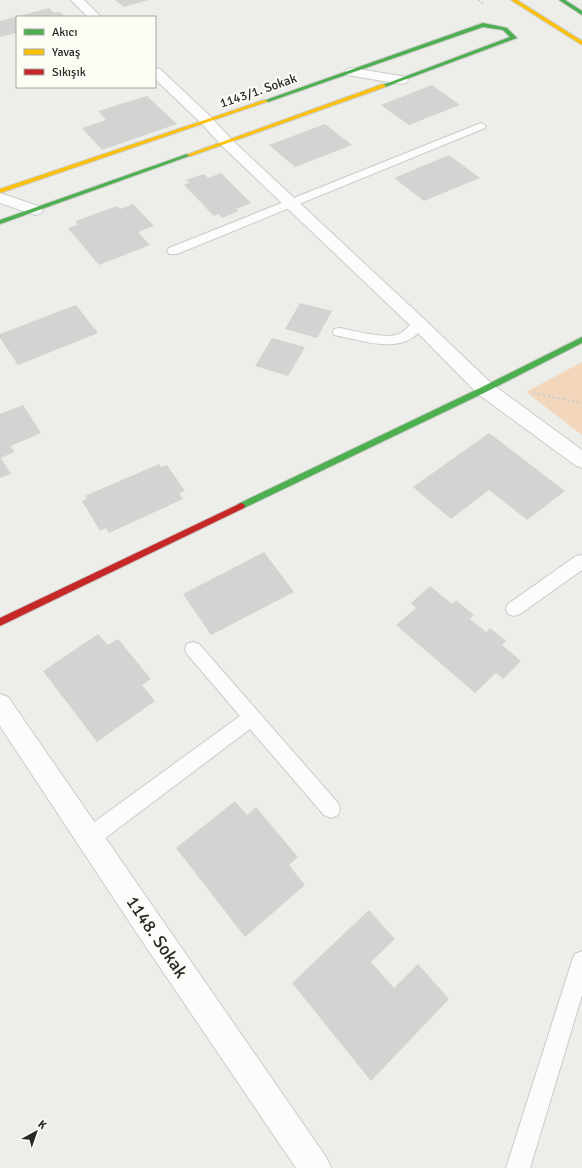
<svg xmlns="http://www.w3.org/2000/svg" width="582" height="1168" viewBox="0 0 582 1168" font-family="Signika,sans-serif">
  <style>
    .green { fill: #f3d7bd }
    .building { fill: #d3d4d1 }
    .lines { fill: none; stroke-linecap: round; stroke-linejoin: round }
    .lane-casing { stroke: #cbcbc8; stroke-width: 2 }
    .street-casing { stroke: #cbcbc8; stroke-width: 2 }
    .fast-casing { stroke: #cbcbc8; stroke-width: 2 }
    .slow-casing { stroke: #cbcbc8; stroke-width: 2 }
    .jam-casing { stroke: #cbcbc8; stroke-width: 2 }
    .path-far1 { stroke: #ccccca; stroke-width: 1.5; stroke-dasharray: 2 2; stroke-linecap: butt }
    .path { stroke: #ccccca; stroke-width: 2; stroke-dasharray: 2.5 2.5; stroke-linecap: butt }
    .lane { fill: #fcfcfc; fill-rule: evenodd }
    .street { fill: #fcfcfc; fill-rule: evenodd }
    .fast { fill: #4caf50; fill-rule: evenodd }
    .slow { fill: #ffc107; fill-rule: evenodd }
    .jam { fill: #c62828; fill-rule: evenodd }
    .labels { text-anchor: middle; stroke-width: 4; stroke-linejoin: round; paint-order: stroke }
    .far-street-label { font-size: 13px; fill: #282926; stroke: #fcfdf4 }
    .near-street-label { font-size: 18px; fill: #282926; stroke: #fcfdf4 }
  </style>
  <rect width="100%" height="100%" fill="#edede9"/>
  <path class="green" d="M582,362V435L526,392Z"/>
  <path class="building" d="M115,0H148L124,7Z
    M49,8L54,13L60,12L65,17H17V33L0,37V21Z
    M432,85L460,105L409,125L381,105Z
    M147,96L177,124L102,150L82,128L106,120L98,111Z
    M325,124L352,145L295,167L269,145Z
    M449,155L480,178L424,201L394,178Z
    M221,173L251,203L236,209L239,211L222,218L219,214L214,216L184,185L189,183L186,180L204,174L208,178Z
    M133,204L154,226L138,232L150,245L99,265L68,228L77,225L76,221L117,206L120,209Z
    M300,303L332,311L317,338L285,329Z
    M76,305L98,333L18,365L0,338V334Z
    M272,338L305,347L288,376L255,366Z
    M23,405L41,433L11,446L14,452L1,458L11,474L0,478V414Z
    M489,433L565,491L527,520L489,490L451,519L413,487Z
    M159,464L161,467L167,465L185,491L179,493L183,499L109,533L106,528L100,531L82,501L87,499L85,496Z
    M264,552L294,592L211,635L183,594Z
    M430,586L452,604L456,600L474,615L470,619L486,632L490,628L506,641L502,645L521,661L503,679L496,673L475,693L396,625L416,608L411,603Z
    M98,634L108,645L118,639L151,679L142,685L155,701L97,742L43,671Z
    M235,801L247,815L256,807L298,857L289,865L305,885L245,937L176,848Z
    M369,910L395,939L371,962L394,988L418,964L449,999L371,1081L292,983Z"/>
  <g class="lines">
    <defs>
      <path id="lane" d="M481,123L486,126L485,128L177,254H169L167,251L169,248Z
        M419,320L424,321L425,324C406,356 369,342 339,336L334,335L333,332L334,329L339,328C353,330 386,340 399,334C406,331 410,322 419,320Z
        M582,555V570L520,614L514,616L508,614L506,609L508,604L576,556Z
        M193,642L199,644L338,803L340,809L338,815L331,818L324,815L250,729L96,845L89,848L82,845L79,838L82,831L240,716L187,654L185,649L187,644Z
        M582,951V995L530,1168H506L572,961L575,954Z"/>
      <path id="street" d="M71,0H84L101,17H88Z
        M155,68L160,69L212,118L231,139L425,320L492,384L582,450V468L575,465L478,394L413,328L221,145L202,124L155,79Z
        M352,68L401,76L406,77L408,80L406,83L401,84L347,75L345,72L347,69Z
        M0,193L41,207L43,210L41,213L35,215L0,203Z
        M0,694L8,697L326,1157L331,1168H296L136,932L0,726Z"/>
      <path id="fast" d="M559,0H565L582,11V15Z
        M483,23L507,28L517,38L385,87L380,86L510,37L503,30L483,27L268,102L263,101Z
        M187,154L192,155L0,224V220Z
        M582,337V343L488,391L244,508L241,509L237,506L238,504L482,387Z"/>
      <path id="slow" d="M511,0H517L582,41V45Z
        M383,84L386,86L385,87L191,156L186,155Z
        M264,100L269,101L0,193V189Z"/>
      <path id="jam" d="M241,503L244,504L245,506L244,508L0,626V618Z"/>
    </defs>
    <use href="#lane" class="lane-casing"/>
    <use href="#street" class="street-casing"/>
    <use href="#fast" class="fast-casing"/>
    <use href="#slow" class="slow-casing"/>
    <use href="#jam" class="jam-casing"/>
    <path class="path-far1" d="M478,0L484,4"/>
    <path class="path" d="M533,393L582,403"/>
    <use href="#lane" class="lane"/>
    <use href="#street" class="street"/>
    <use href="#fast" class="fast"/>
    <use href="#slow" class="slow"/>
    <use href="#jam" class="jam"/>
  </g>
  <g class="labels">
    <g class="far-street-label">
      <text transform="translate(258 90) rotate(-19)" y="5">1143/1. Sokak</text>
    </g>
    <g class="near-street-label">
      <text transform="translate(157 937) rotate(56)" y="6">1148. Sokak</text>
    </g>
  </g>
  <rect x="16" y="16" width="140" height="72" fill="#fcfdf4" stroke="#a7a8a2"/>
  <rect x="24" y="29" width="20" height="6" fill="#4caf50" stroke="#a7a8a2"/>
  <text x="52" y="36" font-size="12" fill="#282926">Akıcı</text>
  <rect x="24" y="49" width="20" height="6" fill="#ffc107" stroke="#a7a8a2"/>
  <text x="52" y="56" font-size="12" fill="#282926">Yavaş</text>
  <rect x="24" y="69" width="20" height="6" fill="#c62828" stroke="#a7a8a2"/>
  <text x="52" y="76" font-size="12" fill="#282926">Sıkışık</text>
  <g transform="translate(36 1132) rotate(40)" stroke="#fcfdf4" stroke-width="3" paint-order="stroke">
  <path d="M0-3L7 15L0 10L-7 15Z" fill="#282926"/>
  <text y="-6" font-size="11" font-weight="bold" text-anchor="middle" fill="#282926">K</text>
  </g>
</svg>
